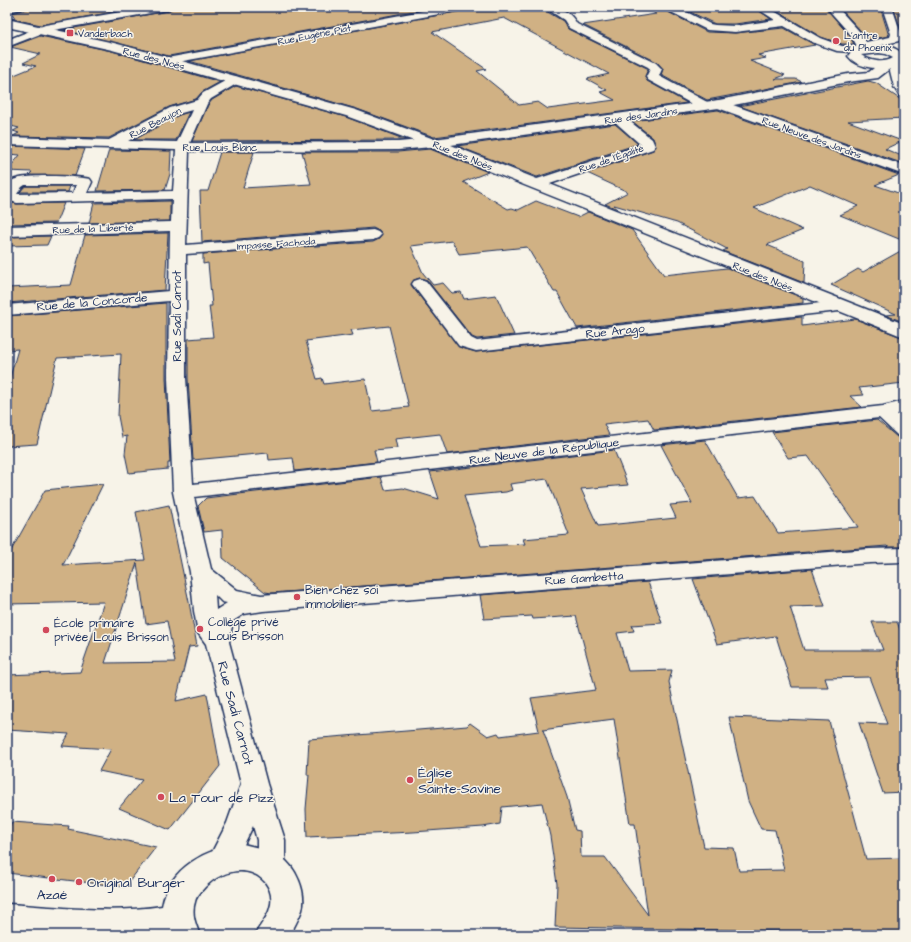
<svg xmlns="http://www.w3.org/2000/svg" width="911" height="942" viewBox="0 0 911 942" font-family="'Architects Daughter',sans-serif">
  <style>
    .building { fill: #d0b184; stroke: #1b2f5e; fill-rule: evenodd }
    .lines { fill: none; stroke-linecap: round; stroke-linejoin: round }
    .minor-casing { stroke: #1b2f5e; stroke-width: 3 }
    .tertiary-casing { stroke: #1b2f5e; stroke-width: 3 }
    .secondary-casing { stroke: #1b2f5e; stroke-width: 3 }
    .minor { fill: #f7f3e8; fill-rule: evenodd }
    .tertiary { fill: #f7f3e8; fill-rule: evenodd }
    .secondary { fill: #f7f3e8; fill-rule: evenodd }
    .poi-dot { fill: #d1495b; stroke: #f7f3e8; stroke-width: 1.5 }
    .labels { text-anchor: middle; stroke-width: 3; stroke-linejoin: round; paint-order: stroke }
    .far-poi-label { font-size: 10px; fill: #1b2f5e; stroke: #f7f3e8; text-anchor: start }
    .far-street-label { font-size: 10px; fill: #1b2f5e; stroke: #f7f3e8 }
    .street-label { font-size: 12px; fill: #1b2f5e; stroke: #f7f3e8 }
    .poi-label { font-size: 12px; fill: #1b2f5e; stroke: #f7f3e8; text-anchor: start }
    .near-street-label { font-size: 14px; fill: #1b2f5e; stroke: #f7f3e8 }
    .near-poi-label { font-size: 14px; fill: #1b2f5e; stroke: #f7f3e8; text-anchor: start }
  </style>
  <rect width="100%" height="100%" fill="#f7f3e8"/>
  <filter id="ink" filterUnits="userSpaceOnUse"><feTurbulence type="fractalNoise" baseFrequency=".025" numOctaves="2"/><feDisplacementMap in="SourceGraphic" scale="8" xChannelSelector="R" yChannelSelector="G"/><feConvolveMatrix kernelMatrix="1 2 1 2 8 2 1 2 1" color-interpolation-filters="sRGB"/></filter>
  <g filter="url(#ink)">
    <path class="building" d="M36,7H141L41,25L12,19L15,18L12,13Z
      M174,7H436L169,56L63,30L168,11Z
      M467,7H539L563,21L568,29L647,68L648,69L645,76L647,81L687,103L434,137L357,109L189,61L461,11ZM504,18L609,74L587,79L607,90L600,92L615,100L548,109L538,102L519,105L477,71L486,69L432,32Z
      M642,7H663L664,10L707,32L735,33L784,28L815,45L758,55L766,58L750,61L785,75L775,79H796L802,82L707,100L661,75L663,69L657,62L583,25L656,14Z
      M680,7H754L771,19L735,24H715Z
      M770,7H825L849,35L854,44H842L821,37Z
      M839,7H861L864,10H881L889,36L867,40L860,30Z
      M894,9H904V38H902V34Z
      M40,36L112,51L220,82L202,92L196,99L169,107L109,138L13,136L19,133L13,131L19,128L7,125V78L36,66L23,63L41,54L10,47Z
      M868,81L876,83L904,102V118L848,121L902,141L885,149L904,157V164L739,106Z
      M236,86L346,117L406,140L192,141L208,105L212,100Z
      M718,110L899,175L875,185L904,195V241L840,215L858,206L810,185L754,208L803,230L767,245L805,261L804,283L723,251L727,249L677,223L614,205L618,209L605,204L628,192L587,173L653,150L656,147L653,138L632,121Z
      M189,112L176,140H134L179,115Z
      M615,124L638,144L537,177L457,146Z
      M7,146L85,149L75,176L29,175L32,172L7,171L20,155L7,154Z
      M430,149L488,172L463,182L508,209L512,208L518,210L536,201L578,217L588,212L632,230L664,275L727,268L803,298V303L577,328L557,292H554L527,247L459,254L452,241L411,246L423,273L433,285L443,283L452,293L461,292L464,299L496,295L514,335L477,339L472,337L427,280L420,278L414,280L411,285L459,347L476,352L802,317V326L855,319L904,338V383L859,388L864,395L850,396L862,407L654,430L648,419L604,424L609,435L447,454L440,434L395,439L397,448L374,450L377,462L295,471L293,458L269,460L268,453L193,460L188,378V339L213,337L209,306H212L208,263L203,264V254L373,242L379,239L382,235L379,231L373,228L202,242L200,191H208L220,152H254L243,188L311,184L302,152H398ZM389,326L409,407L372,411L365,379L324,384L322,378L317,379L306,341L353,335L351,330Z
      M109,150L171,151L170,174L165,190L97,191Z
      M25,186H70L68,192H20Z
      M170,201V221L89,223L94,203Z
      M9,202L17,204L64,203L56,223L7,224V207Z
      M168,233L165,290L7,303V288L71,285L85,235Z
      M51,236L47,245L7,246V237Z
      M904,249V322L885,315L896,314L831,285L858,269L863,272Z
      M166,303V378L170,463H168V469L129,473L125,454L127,436L122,437L118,416L121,354L57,358L37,444L7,446V388L18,349L7,350V316Z
      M877,420L904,443V547H888L887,546L272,593L265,592L223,558L222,530L204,532L198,506L206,498L214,497L381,477L385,490L403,488L439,499L430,472L614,450L628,485L581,489L598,526L676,518L670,505L692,503L661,445L705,440L738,498L755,496L778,533L858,527L808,456L788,458L772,432ZM547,479L569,535L523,539L525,544L481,546L464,496L506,492L512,490L510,484Z
      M103,484L63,565L145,560L136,512L169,505L189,602L197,646L189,647L176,701L207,694L220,766L170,830L119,808L142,780L99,771L111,749L62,746L69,734L7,730V675L80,672L104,602L7,604V558L45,490ZM137,563L146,624L167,621L175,662L105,663Z
      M812,569L825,606L790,607L804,650H883L872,622H897L904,639V792L883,793L859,723L887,724L869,677L825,678L828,687H792L776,636L717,644L693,579Z
      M648,582L662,623L632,625L634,631L617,633L628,671L672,670L669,682L704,847L734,848L739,871L784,870L775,830L761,829L748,801L729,717L829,721L866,859L904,858V933L555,927L557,884L550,836L542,803L502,807L500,824L483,827L413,832L307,837L306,809L309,775H307L309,739L467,726L470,723L488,736L498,733L500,736L539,731L531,698L596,690L576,616L533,619L532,616L484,619L480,595ZM614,719L630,824H635L648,915L605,857H581L580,831L575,830L567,797L543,730L562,727L561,726Z
      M12,822L69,826L68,829L156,847L125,887L7,873V831Z"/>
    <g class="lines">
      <defs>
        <path id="minor" d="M7,7H22L21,9L7,12Z
          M150,7H173L168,10L48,31L7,47V40L45,25Z
          M444,7H466L461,10L167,64L163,63L161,61L163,59L167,58Z
          M544,7C559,7 569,10 577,24L656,63L662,69L659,76L709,103L711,106L709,109H701L648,80L646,77L650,69L648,67L569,28L564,20Z
          M664,7H677L710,24L715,25L735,26L775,20L755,7H767L820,38L842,46H857L850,34L826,7H837L859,31L866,42L890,37L891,34L882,7H892L901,34L899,41L877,46L880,49L878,51L874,52L869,50L864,53L837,51L812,42L784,26L735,32L707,30L665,9Z
          M894,60L898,61C905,71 904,85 904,98L900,97L894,87L888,63L890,61Z
          M234,76L238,77L240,80L238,83L211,99L207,104L190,143L398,142L432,139L437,140L439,143L437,146L432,147L398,150L189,151L186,245L373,230L378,232L381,235L378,238L373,240L186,254V378L193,484L883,406L904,401V413L897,414L904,421V437L897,435L879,418L194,497L211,569L237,590L261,595L870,549L904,548V562L870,563L263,611L244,614L233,621L229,642L267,784L285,840V868L281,877L271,880L261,877L257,868V840L253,826L232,869L222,872L212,869L208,860L227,823L241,784L206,644L198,633L194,611L190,572L173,492L168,378L169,301L7,315V305L169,291L170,231L7,236V226L171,222L172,199L17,203L7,200C7,194 6,187 10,182C19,173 77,176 90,179L92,182L87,193L173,191L176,150L7,145V137L109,140L170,108L197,100L203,93ZM192,110L177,142L128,141L178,114ZM25,185H76L73,193L17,194L22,187ZM215,595L222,602L227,603L216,610Z
          M719,100L904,166V175L715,107L713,104L715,101Z
          M618,114L622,115L652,139L655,146L653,149L541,187L536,188L531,187L529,184L531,181L641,145L614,121L612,118L614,115Z
          M420,279L426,281L471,338L477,341L839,301L845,302L847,306L845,310L839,311L476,351L459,346L412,284L414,281Z"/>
        <path id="tertiary" d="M7,19L114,43L171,58L356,110L434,139L719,100L848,74L869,72L874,68C864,67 854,64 848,56L853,49C868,45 893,41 904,56V62L891,68L878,78L848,82L719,108L451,145L904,324V337L422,144L346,116L163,64L112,50L7,27ZM879,53L885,54L893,58C883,64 870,61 861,55Z"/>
        <path id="secondary" d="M243,844C256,847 269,850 281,857C296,867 307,892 302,910C299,918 294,927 290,935H255C259,926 268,917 270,908C273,899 271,890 265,882C248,863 221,871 205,887C201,892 196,896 195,902C191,914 196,925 200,935H42L7,932V904C58,907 111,914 162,906C169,867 207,848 243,844Z"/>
      </defs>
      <use href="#minor" class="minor-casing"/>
      <use href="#tertiary" class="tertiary-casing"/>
      <use href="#secondary" class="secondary-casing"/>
      <use href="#minor" class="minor"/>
      <use href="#tertiary" class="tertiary"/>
      <use href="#secondary" class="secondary"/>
    </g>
  </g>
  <g class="poi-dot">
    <rect x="66" y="29" width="8" height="8" rx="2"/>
    <circle cx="836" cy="41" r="4"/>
    <circle cx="297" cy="597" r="4"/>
    <circle cx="200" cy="629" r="4"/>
    <circle cx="46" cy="630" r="4"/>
    <circle cx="410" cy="780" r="4"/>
    <circle cx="161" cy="797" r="4"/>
    <circle cx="52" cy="879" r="4"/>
    <circle cx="79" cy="882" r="4"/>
  </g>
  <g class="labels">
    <g class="far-poi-label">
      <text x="78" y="37">Vanderbach</text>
      <text x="844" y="39">L'antre<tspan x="844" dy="12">du Phoenix</tspan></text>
    </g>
    <g class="far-street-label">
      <text transform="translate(314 34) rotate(-11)" y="4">Rue Eugène Piat</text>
      <text transform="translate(154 58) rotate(15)" y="4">Rue des Noës</text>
      <text transform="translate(641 115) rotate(-8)" y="4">Rue des Jardins</text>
      <text transform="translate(155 122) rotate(-27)" y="4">Rue Beaujon</text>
      <text transform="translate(812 137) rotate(20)" y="4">Rue Neuve des Jardins</text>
      <text x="220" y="151">Rue Louis Blanc</text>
      <text transform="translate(463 155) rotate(22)" y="4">Rue des Noës</text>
      <text transform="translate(611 158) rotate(-19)" y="4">Rue de l'Égalité</text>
      <text transform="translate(93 228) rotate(-2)" y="4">Rue de la Liberté</text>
      <text transform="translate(276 243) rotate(-4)" y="4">Impasse Fachoda</text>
      <text transform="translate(763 276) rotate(22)" y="4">Rue des Noës</text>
    </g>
    <g class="street-label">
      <text transform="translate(92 302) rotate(-5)" y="4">Rue de la Concorde</text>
      <text transform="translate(177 316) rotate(-90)" y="4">Rue Sadi Carnot</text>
      <text transform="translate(615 331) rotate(-6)" y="4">Rue Arago</text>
      <text transform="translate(544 451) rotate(-7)" y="4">Rue Neuve de la République</text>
      <text transform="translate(584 578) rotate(-4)" y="4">Rue Gambetta</text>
    </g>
    <g class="poi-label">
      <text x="305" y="594">Bien chez soi<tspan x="305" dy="14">immobilier</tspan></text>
      <text x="208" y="626">Collège privé<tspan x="208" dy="14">Louis Brisson</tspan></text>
      <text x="54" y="627">École primaire<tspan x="54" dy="14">privée Louis Brisson</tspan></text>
    </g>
    <g class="near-street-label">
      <text transform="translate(236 713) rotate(75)" y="5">Rue Sadi Carnot</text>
    </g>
    <g class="near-poi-label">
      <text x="418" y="777">Église<tspan x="418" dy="16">Sainte-Savine</tspan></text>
      <text x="169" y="802">La Tour de Pizz</text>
      <text x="87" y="887">Original Burger</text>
      <text x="52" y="899" text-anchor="middle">Azaé</text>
    </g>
  </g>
  <rect width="911" height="942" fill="none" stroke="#f7f3e8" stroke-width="24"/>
  <rect x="12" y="12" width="887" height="918" fill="none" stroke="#1b2f5e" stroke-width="1.5" filter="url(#ink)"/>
</svg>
